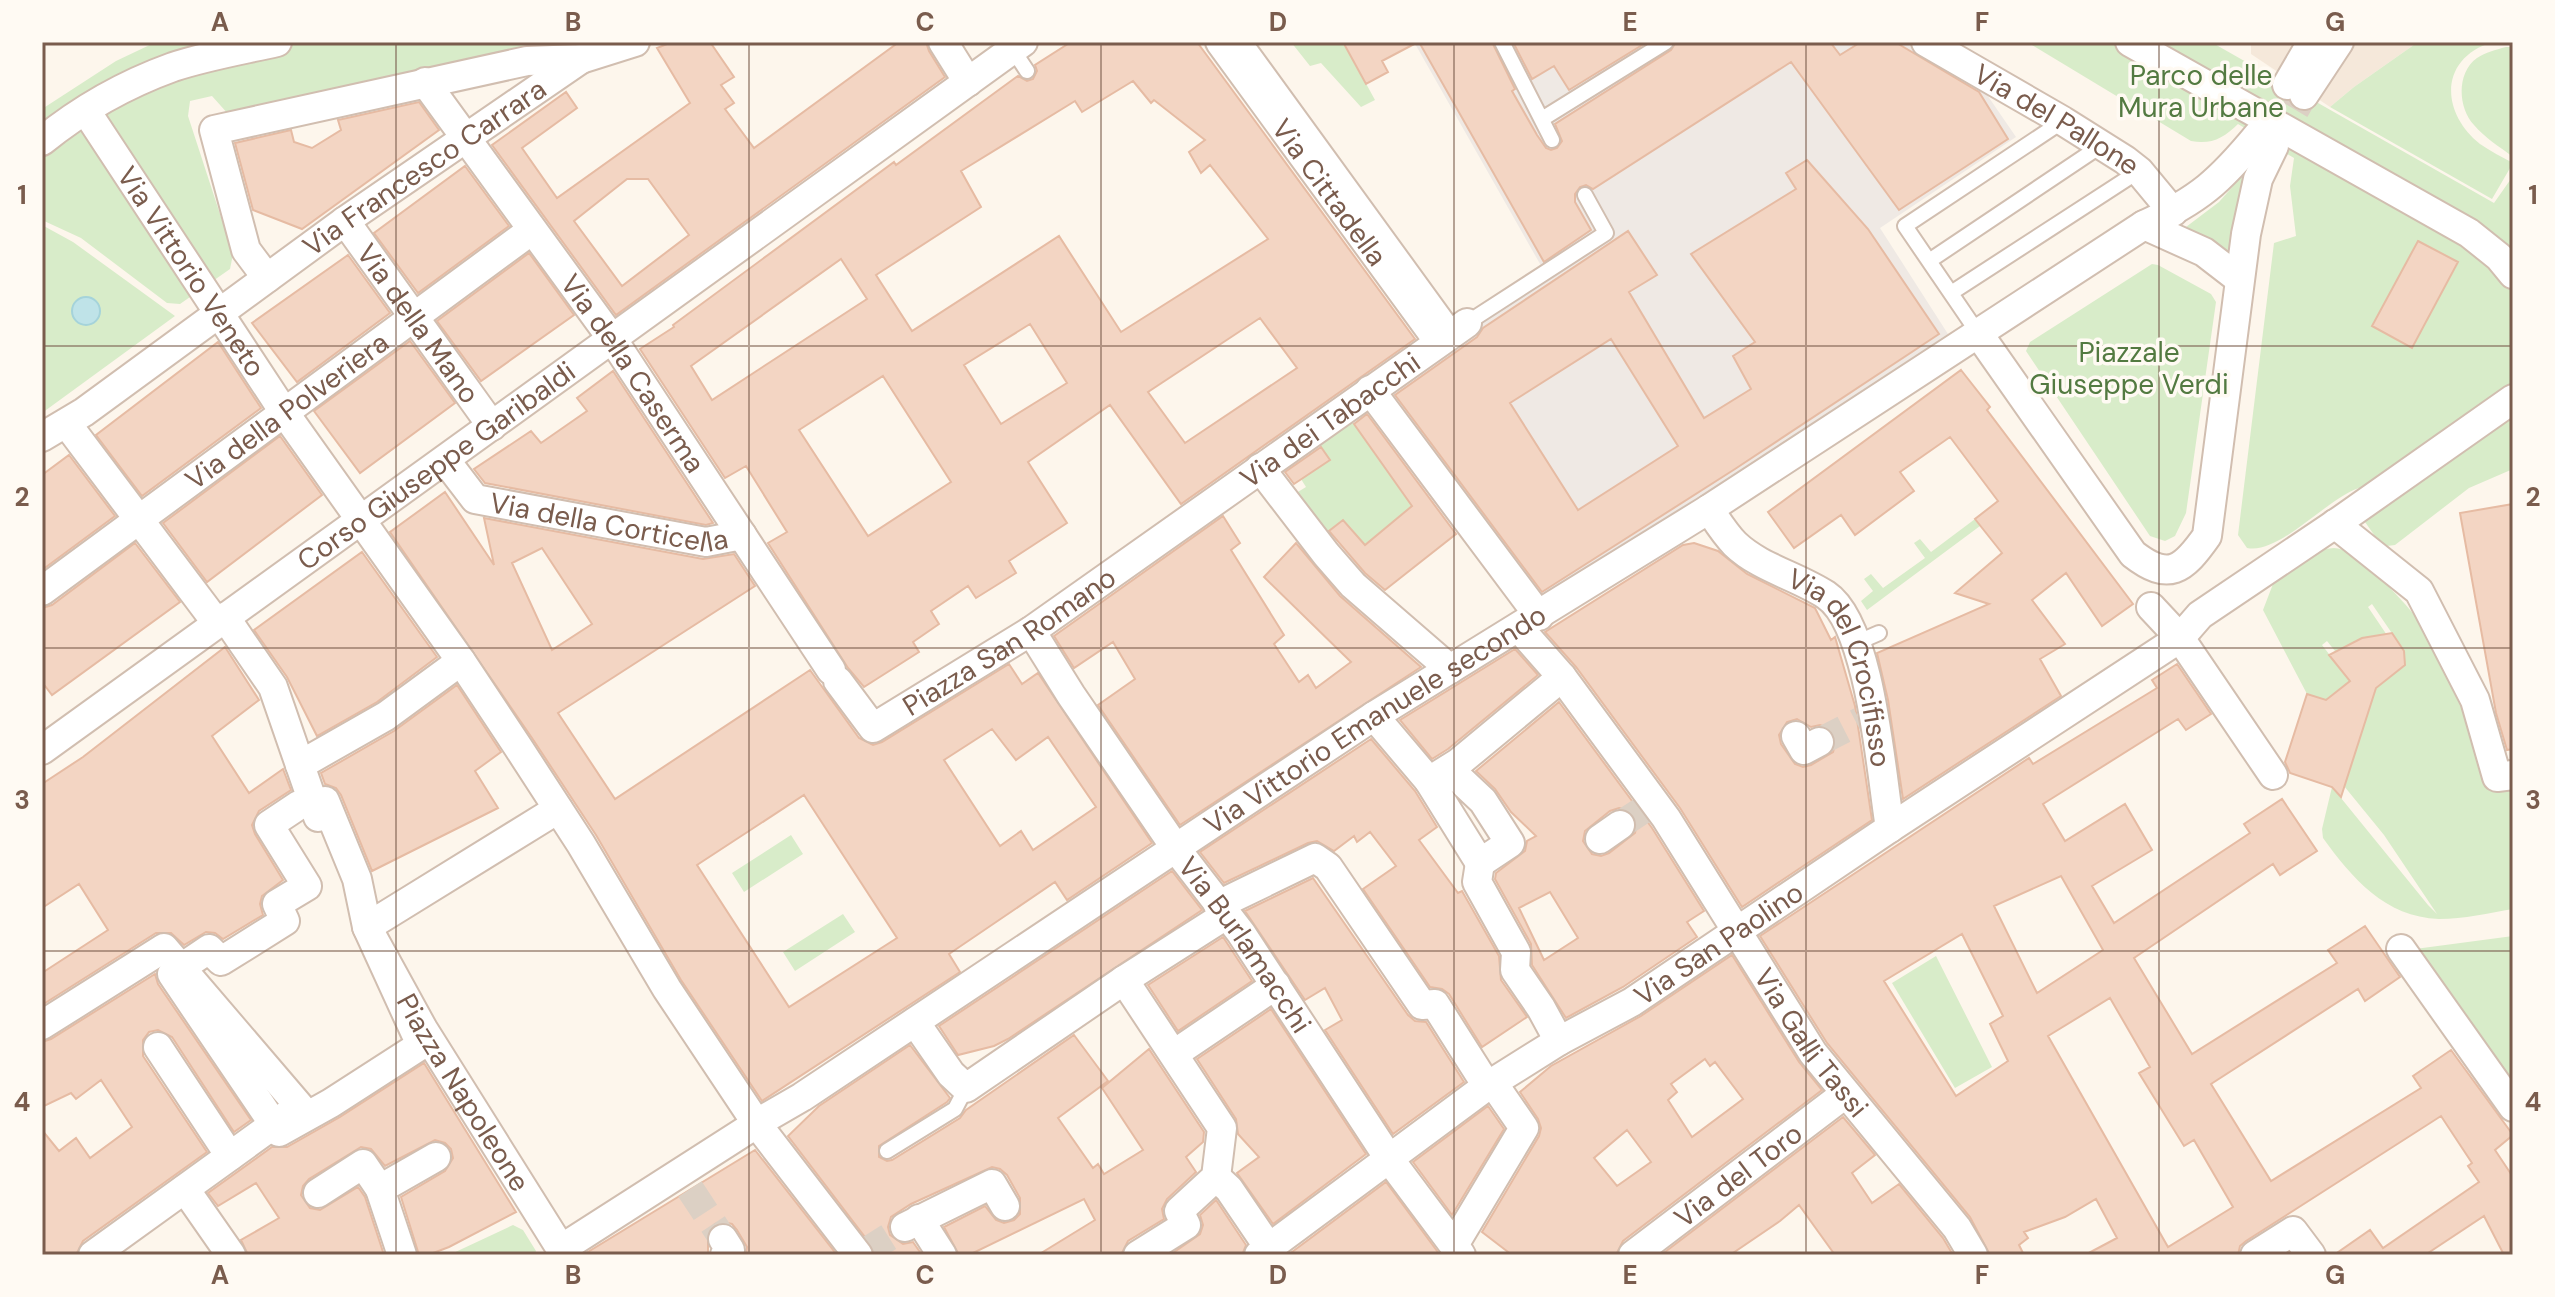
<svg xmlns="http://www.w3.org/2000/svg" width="2555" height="1297" viewBox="0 0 2555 1297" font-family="'DM Sans',sans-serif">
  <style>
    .residential { fill: #f5e8da }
    .industrial { fill: #efe9e4 }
    .green { fill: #d8ecc9; fill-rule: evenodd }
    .water { fill: #bfe3e8; stroke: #a5d3da; stroke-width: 2 }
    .building { fill: #f3d5c3; stroke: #e6bba3; stroke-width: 2; fill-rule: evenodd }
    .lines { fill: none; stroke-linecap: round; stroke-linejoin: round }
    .street-tunnel { stroke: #dcd0c4; stroke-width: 28; stroke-dasharray: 28 14; stroke-linecap: butt }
    .lane-casing { stroke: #d1beb0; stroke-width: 18 }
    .street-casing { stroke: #d1beb0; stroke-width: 32 }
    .lane { stroke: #fff; stroke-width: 14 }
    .street { stroke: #fff; stroke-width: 28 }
    .grid { fill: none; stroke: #7a5c4d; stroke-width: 2; stroke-opacity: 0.55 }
    .labels { text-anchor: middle; stroke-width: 7; stroke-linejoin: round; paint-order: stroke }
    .park-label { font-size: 28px; fill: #537a41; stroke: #fffaf3 }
    .street-label { font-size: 28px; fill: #7a5c4d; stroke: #fffaf3 }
    .neatline { fill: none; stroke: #7a5c4d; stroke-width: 3 }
    .grid-label { font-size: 26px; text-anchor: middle; font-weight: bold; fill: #7a5c4d }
  </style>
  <rect width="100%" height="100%" fill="#fdf6ec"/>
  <path class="residential" d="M2251,42H2418L2354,87L2330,107L2251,54Z"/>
  <path class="industrial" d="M1414,42H1841L1843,44L1847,42H1904L1981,86L2016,137L1880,228L1948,334L1534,604L1382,390L1548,278Z"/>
  <path class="green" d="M156,42H553L229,115L212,96L190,101L188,116L233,254L230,269L180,304L167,303L81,238L42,220V109L116,61Z
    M1291,42H1339L1346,47L1375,100L1361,107L1321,63L1310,66Z
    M2027,42H2211L2494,203L2513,176V469L2469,488L2395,545L2387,546L2377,539L2365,522L2375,509L2359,488C2326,499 2279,555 2247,548L2238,535L2274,243L2296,236L2290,186L2294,158L2238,124C2224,138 2211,145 2191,141ZM2418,241L2458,263L2412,347L2372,326Z
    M2418,42H2493C2439,58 2440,112 2480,144C2490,151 2502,157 2513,163L2492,199L2330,107L2354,87Z
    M2506,47H2513V157C2500,147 2485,138 2474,125C2458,108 2456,73 2477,58C2486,52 2495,50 2506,47Z
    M2242,176L2248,178L2234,217L2229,254L2182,230L2219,202Z
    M42,225L73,242L175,316L42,413Z
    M2152,264L2158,265L2211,294L2216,302L2186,513L2175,536L2165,541L2150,536L2026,351L2030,342Z
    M1351,420L1412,506L1365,545L1343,520L1322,536L1293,495L1306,487L1301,479L1330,460L1318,442Z
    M1975,519L1980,526L1867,610L1861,601L1873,591L1864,579L1871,574L1883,588L1925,558L1914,543L1920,539L1931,552Z
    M2334,548C2356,550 2370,567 2384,582C2399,597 2413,612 2425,629C2457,678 2473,736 2490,791L2513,787V909C2489,913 2464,919 2439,919C2385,917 2352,878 2323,838L2322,829L2332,787L2428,905L2437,914L2384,835L2344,786L2376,688L2405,665L2404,651L2372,604L2368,607L2395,647L2365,638L2355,641L2351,671L2327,641L2322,645L2350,681L2357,711L2307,694L2263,610L2273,584L2325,549Z
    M791,835L803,854L744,892L732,873Z
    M843,914L855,932L795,971L783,952Z
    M2513,936V1089L2415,949Z
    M1936,956L1992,1067L1955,1088L1892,983Z
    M513,1225L523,1230L536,1251L535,1255H449Z"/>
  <path class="water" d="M72 311a14 14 0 1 1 28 0a14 14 0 1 1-28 0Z"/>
  <path class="building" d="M672,42H710L734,77L721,85L734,103L725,109L754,148L899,42H926L929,51L945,77L616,315L492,145L566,92L577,108L522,148L557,198L690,103L657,48ZM627,179H648L689,235L622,286L574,221Z
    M1071,42H1197L1415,339L1181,504L1110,405L1028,462L1067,523L1009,561L1016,573L976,598L968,586L931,611L939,624L913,642L919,652L864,687L848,668L768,543L787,532L746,466L725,478L640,349L674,327L673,325L894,162L896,165L1015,78L1018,76L1027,81L1033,79L1037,71L1035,65ZM1133,81L1151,103L1154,100L1205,140L1189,152L1201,173L1210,165L1268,239L1121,332L1059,236L912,331L876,275L981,207L961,171L1075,101L1082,112ZM841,259L867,299L712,400L691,366ZM1260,318L1297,368L1185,443L1148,392ZM1030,324L1067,383L1001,424L964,365ZM883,376L951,482L868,536L799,430Z
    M1343,42H1418L1382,61L1388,72L1366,84Z
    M1419,42H1492L1515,89L1512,91L1537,135L1546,148L1551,150L1557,148L1562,141L1555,124L1671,50L1676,42H1830L1840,55L1861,42H1895L1979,92L2008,139L1899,210L1791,62L1593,189L1586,185L1580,187L1575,194V202L1591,230L1544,262Z
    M1513,42H1647L1569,90L1554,66L1532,79Z
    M419,102L439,130L302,229L253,210L235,143L291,130L294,142L312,148L341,130L338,120Z
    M1807,160L1868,229L1939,334L1735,469L1542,592L1395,395L1477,337L1483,328L1628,231L1657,275L1629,292L1704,418L1751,389L1733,356L1755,342L1691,254L1796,189L1786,173ZM1611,339L1678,446L1578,510L1510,403Z
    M465,166L509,226L418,293L374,233Z
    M2418,241L2458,262L2412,348L2372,326Z
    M529,253L574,315L481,381L437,321Z
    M348,255L390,313L297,382L252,323Z
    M410,341L455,403L360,473L314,411Z
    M218,342L261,408L142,496L96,435Z
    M1961,370L1990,407L1987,410L2133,604L2102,626L2066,573L2032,600L2065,644L2040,659L2061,696L1903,799L1888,700L1877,653L1989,604L1955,593L2002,553L1975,519L1998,501L1950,437L1900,472L1914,491L1855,535L1841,515L1794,548L1768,512Z
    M613,371L713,523L706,525L485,483L474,469L531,431L541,443L587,411L577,398Z
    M1367,414L1456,534L1385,590L1365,573L1329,531L1343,520L1365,545L1412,506L1354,424Z
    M280,436L322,495L207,582L163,523Z
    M1321,447L1330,460L1294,484L1285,472Z
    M69,455L115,516L42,570V475Z
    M445,492L494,565L484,518L703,559L734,554L755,586L558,713L615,799L810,670L859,738L873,745L882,742L1009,664L1022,684L1038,673L1152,843L1067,900L1055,882L949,954L960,972L762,1101L681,980L596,835L532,738L390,532ZM542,548L592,624L552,650L512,563ZM992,729L1016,760L1048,737L1096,807L1033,850L1021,831L1000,846L944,760ZM804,795L897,938L789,1007L697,865Z
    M2513,504V749L2507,750L2496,713L2460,513Z
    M1223,516L1240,543L1231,550L1284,635L1274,644L1299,682L1308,675L1316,688L1351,662L1264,577L1296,543L1340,596L1421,667L1180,825L1098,705L1135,679L1113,642L1074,668L1054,636Z
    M135,543L180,602L52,695L42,682V608L52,605Z
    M1694,543L1718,551L1747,574L1815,608L1831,640L1835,637L1855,706L1872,820L1742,907L1680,808L1576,667L1545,632L1683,545ZM1797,719L1811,727L1820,725L1829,728L1836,742L1833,752L1811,765L1803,767L1795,764L1781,744L1779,735L1787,722Z
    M362,552L437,657L377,702L317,736L287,677L254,630Z
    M2392,633L2404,651L2405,665L2376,688L2341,797L2332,787L2290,773L2285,762L2307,694L2326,700L2350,681L2329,655L2362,638Z
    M225,647L259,700L212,736L249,793L283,769L291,790L259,811L252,825L255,834L283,880L262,896L260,904L263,915L223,939L215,933L206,932L184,945L171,933H156L42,1005V973L108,930L79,884L42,908V784L83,757Z
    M1515,649L1538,675L1448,749L1432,759L1400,720Z
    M2177,664L2211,714L2186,730L2178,719L2043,804L2065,841L2125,804L2152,850L2092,886L2114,923L2250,833L2244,824L2282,799L2317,851L2280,875L2273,864L2134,958L2192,1054L2337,963L2328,950L2365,926L2400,977L2365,1001L2358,989L2211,1084L2271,1181L2421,1088L2413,1076L2451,1050L2513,1135L2495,1150L2513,1177V1255H2504L2484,1216L2425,1255H2334L2370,1230L2383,1248L2479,1182L2468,1166L2472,1163L2441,1116L2246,1241L2240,1246L2238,1255H2085L2117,1238L2096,1199L2065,1217L2024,1232L2028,1238L2019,1245L2024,1255H1990L1970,1217L1827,1043L1760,936L2029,758L2033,764L2157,688L2152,680ZM2061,876L2103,950L2037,993L1994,906ZM1962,934L2003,1016L1990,1024L2008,1061L1956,1096L1884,981ZM2110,998L2150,1067L2139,1073L2184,1146L2194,1140L2233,1207L2168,1247L2048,1036Z
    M457,685L501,752L475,771L498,808L372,871L341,795L336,788L325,784L321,773L394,731Z
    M1559,702L1652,828L1704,911L1687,922L1697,937L1623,987L1566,1018L1532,965L1531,944L1495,879L1496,873L1525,851L1527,841L1536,836L1511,812L1495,789L1476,771ZM1619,808L1628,810L1634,816L1637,824L1635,833L1609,853L1601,856L1592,854L1583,841L1585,831L1610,811ZM1550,892L1578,938L1544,960L1519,908Z
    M1371,739L1415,791L1437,827L1419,840L1458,893L1462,891L1499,956L1501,980L1527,1017L1482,1047L1449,994L1442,989L1430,987L1363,889L1396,866L1370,832L1357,842L1354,836L1334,851L1317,841L1308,843L1224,883L1200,852Z
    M1172,871L1202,910L1008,1039L994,1046L958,1055L939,1026Z
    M1313,878L1408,1015L1415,1021L1426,1022L1464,1082L1393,1134L1325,1030L1342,1020L1325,988L1305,1000L1245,911Z
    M1223,937L1252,981L1178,1031L1148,985Z
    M1732,955L1799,1062L1822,1090L1623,1241L1616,1255H1512L1482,1232L1539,1136L1541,1128L1538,1119L1520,1092L1551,1066L1641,1016ZM1705,1059L1710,1066L1715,1062L1743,1099L1692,1137L1668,1100L1677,1092L1671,1084ZM1627,1130L1651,1162L1617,1186L1594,1158Z
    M155,974L158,984L251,1120L234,1132L172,1037L158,1030L149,1032L143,1040V1056L207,1152L83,1241L76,1255H42V1130L59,1151L76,1138L90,1158L132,1127L101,1080L76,1099L71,1093L42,1107V1042L51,1039Z
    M1271,1009L1366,1154L1273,1224L1237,1173L1259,1157L1238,1134L1236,1119L1197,1059Z
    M1074,1035L1108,1081L1058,1118L1093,1168L1098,1164L1104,1174L1143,1150L1102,1088L1149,1049L1204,1132L1203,1142L1186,1157L1196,1172L1167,1199L1162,1209L1164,1219L1128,1241L1121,1255H1038L1095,1220L1084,1199L969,1255H959L944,1227L985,1206L996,1220L1004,1223L1014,1220L1020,1214V1198L1007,1175L1000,1169L992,1167L911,1204L891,1217L888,1227L890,1235L903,1244L913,1242L922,1255H875L871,1245L788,1136L819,1106L910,1045L950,1098L947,1102L879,1146V1157L887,1161L892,1160L960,1118L966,1110Z
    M424,1063L516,1212L449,1247L428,1255H419L401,1197L445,1171L453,1158L451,1149L445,1143L435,1140L385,1166L371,1149L361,1147L309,1179L303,1186L301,1195L310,1208L320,1210L358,1187L365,1197L384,1255H248L241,1240L279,1218L256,1183L218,1206L208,1193L272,1147H287L340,1117Z
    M1488,1106L1504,1129L1452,1215L1413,1162Z
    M1843,1117L1875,1155L1852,1173L1872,1203L1899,1184L1943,1238L1953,1255H1835L1799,1205L1780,1221L1730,1255H1661Z
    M755,1150L837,1255H746L747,1247L737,1230L732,1224L723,1222L715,1224L708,1232V1255H583Z
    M1386,1182L1440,1255H1288Z
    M1216,1200L1246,1245L1242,1255H1170L1200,1234L1203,1225L1200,1215Z"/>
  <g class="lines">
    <path class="street-tunnel" d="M2274,146L2304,95
      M1819,742L1860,721
      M1620,825L1649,806
      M690,1189L723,1239
      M865,1252L905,1227"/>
    <defs>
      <path id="lane" d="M1245,42L1455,331
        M1502,42L1552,140
        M1013,50L1027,71
        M1542,119L1666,42
        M1929,261L2102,145
        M1951,293L2139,171
        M1467,323L1606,233L1585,195
        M1978,333L1905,226L2063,121
        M1856,643L1879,633
        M887,1151L955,1109L966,1088"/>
      <g id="street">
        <path d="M943,42L968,82"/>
        <path id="s1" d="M1220,42L1439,342"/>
        <path id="s2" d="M1926,42L2063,121L2125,160L2139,171L2173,212"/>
        <path d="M2130,42L2469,233L2499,257L2513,274"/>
        <path id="s3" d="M425,82L613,340L831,670"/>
        <path d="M2287,85L2312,42"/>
        <path d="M2304,95L2339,42"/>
        <path id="s4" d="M86,111L284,412L461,661L518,747L581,844L667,989L757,1124L858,1255"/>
        <path d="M42,141C80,110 126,84 173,67C206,56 242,50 277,42"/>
        <path id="s5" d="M345,221L492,426"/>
        <path d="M2144,225L2204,252L2239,279"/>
        <path d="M267,278L246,250L214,130L527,61L581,59L635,42"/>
        <path d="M1978,333L2133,554C2169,582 2183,570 2207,536L2246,234L2258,179L2274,146"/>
        <path d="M1370,390L1539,616"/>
        <path d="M67,424L216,622"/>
        <path id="s6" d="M42,437L84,412L345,221L581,59"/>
        <path id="s7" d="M446,461L475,499L706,542L742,535"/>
        <path d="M1260,468L1326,554L1353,585L1450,669"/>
        <path id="s8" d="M1709,509C1717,521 1725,534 1735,544C1760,568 1797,576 1826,595C1871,625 1881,774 1890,828"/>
        <path d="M2335,524L2419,591L2475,700L2497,777L2513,775"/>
        <path id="s9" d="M42,591L532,230"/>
        <path d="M2151,607L2180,638L2273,775"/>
        <path d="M225,617L273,687L318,817"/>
        <path id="s10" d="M1519,628L1562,677L1666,818L1813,1053L1957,1228L1973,1255"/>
        <path id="s11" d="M1031,631L1071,695L1177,850L1241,933L1390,1160L1461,1255"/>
        <path id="s12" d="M838,681L873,728L1031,631L1467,323"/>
        <path d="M1374,716L1429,781L1458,763L1562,677"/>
        <path d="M1796,736L1804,750L1819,742"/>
        <path id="s13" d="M42,750L1023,42"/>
        <path d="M300,765L386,716L461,661"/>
        <path d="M1429,781L1480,863L1510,843L1483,801L1449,769"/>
        <path d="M325,801L357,879L367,927L421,1045L331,1103L279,1132L172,974L209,949L221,961L285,921L277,904L307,886L269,825L299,805Z"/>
        <path id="s14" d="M558,809L367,927L423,1029L561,1249L764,1119L802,1097L1374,716L1709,509L2144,225C2199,200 2220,181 2258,135"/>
        <path d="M1600,839L1620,825"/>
        <path d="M1480,863L1477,882L1516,952L1515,970L1541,1008L1559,1041"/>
        <path d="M1218,905L1315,858L1328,867L1422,1005L1435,1004L1487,1086"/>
        <path d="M2401,949L2513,1107"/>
        <path d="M1124,980L1222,1128L1216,1177L1179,1211L1186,1225L1138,1255"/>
        <path d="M915,1022L951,1074L966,1088L1124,980L1226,915"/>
        <path d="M42,1025L164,948L300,1107"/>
        <path d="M158,1047L230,1156"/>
        <path d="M1174,1054L1276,985"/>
        <path d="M1216,1177L1229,1189L1269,1248"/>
        <path d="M185,1189L231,1255"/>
        <path d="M380,1189L436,1157"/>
        <path d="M318,1193L363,1164L380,1189L402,1255"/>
        <path d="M919,1219L942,1255"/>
        <path d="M905,1227L992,1184L1005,1206"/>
        <path d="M723,1239L730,1250L725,1255"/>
        <path d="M1454,1245L1524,1128L1493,1083"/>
        <path d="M93,1255L287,1115"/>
        <path id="s15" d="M1259,1255L1487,1086L1559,1041L1632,1002L1890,828L2180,638L2200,615L2341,520L2513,399"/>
        <path id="s16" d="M1633,1255L1845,1094"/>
        <path d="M2255,1255L2293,1231L2311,1255"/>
      </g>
    </defs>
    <use href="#lane" class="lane-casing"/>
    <use href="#street" class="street-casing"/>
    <use href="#lane" class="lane"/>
    <use href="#street" class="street"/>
  </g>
  <path class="grid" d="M396,42V1255M749,42V1255M1101,42V1255M1454,42V1255M1806,42V1255M2159,42V1255M42,346H2513M42,648H2513M42,951H2513"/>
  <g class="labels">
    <g class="park-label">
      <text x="2201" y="85">Parco delle<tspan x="2201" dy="32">Mura Urbane</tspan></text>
      <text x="2129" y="362">Piazzale<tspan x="2129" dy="32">Giuseppe Verdi</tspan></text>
    </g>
    <g class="street-label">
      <text dy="10" stroke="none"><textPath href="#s2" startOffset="152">Via del Pallone</textPath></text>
      <text dy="10" stroke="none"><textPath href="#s6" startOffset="468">Via Francesco Carrara</textPath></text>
      <text dy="10" stroke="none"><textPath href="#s1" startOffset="186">Via Cittadella</textPath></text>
      <text dy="10" stroke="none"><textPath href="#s4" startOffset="192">Via Vittorio Veneto</textPath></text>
      <text dy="10" stroke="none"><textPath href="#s5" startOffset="126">Via della Mano</textPath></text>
      <text dy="10" stroke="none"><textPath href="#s3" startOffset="358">Via della Caserma</textPath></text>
      <text dy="10" stroke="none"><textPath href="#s9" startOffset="304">Via della Polveriera</textPath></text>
      <text dy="10" stroke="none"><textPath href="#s12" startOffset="610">Via dei Tabacchi</textPath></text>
      <text dy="10" stroke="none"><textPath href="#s13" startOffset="486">Corso Giuseppe Garibaldi</textPath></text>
      <text dy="10" stroke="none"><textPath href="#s7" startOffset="184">Via della Corticella</textPath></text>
      <text dy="10" stroke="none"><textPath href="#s12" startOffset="220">Piazza San Romano</textPath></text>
      <text dy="10" stroke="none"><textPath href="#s8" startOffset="220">Via del Crocifisso</textPath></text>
      <text dy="10" stroke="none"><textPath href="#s14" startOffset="1572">Via Vittorio Emanuele secondo</textPath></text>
      <text dy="10" stroke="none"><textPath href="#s15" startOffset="556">Via San Paolino</textPath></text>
      <text dy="10" stroke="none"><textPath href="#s11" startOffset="380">Via Burlamacchi</textPath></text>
      <text dy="10" stroke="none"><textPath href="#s10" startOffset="508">Via Galli Tassi</textPath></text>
      <text dy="10" stroke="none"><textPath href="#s14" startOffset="416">Piazza Napoleone</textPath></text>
      <text dy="10" stroke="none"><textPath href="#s16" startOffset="132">Via del Toro</textPath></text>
    </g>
  </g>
  <rect width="2555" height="1297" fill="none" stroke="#fffaf3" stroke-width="88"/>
  <rect x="44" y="44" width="2467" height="1209" class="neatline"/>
  <g class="grid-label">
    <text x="220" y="31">A</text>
    <text x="573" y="31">B</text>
    <text x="925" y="31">C</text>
    <text x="1278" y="31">D</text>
    <text x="1630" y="31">E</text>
    <text x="1982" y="31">F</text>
    <text x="2335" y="31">G</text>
    <text x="22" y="204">1</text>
    <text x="2533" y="204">1</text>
    <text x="22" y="506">2</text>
    <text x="2533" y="506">2</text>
    <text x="22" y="809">3</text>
    <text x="2533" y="809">3</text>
    <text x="22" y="1111">4</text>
    <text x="2533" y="1111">4</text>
    <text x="220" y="1284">A</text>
    <text x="573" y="1284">B</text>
    <text x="925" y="1284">C</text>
    <text x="1278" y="1284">D</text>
    <text x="1630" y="1284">E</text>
    <text x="1982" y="1284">F</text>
    <text x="2335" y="1284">G</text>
  </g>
</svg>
